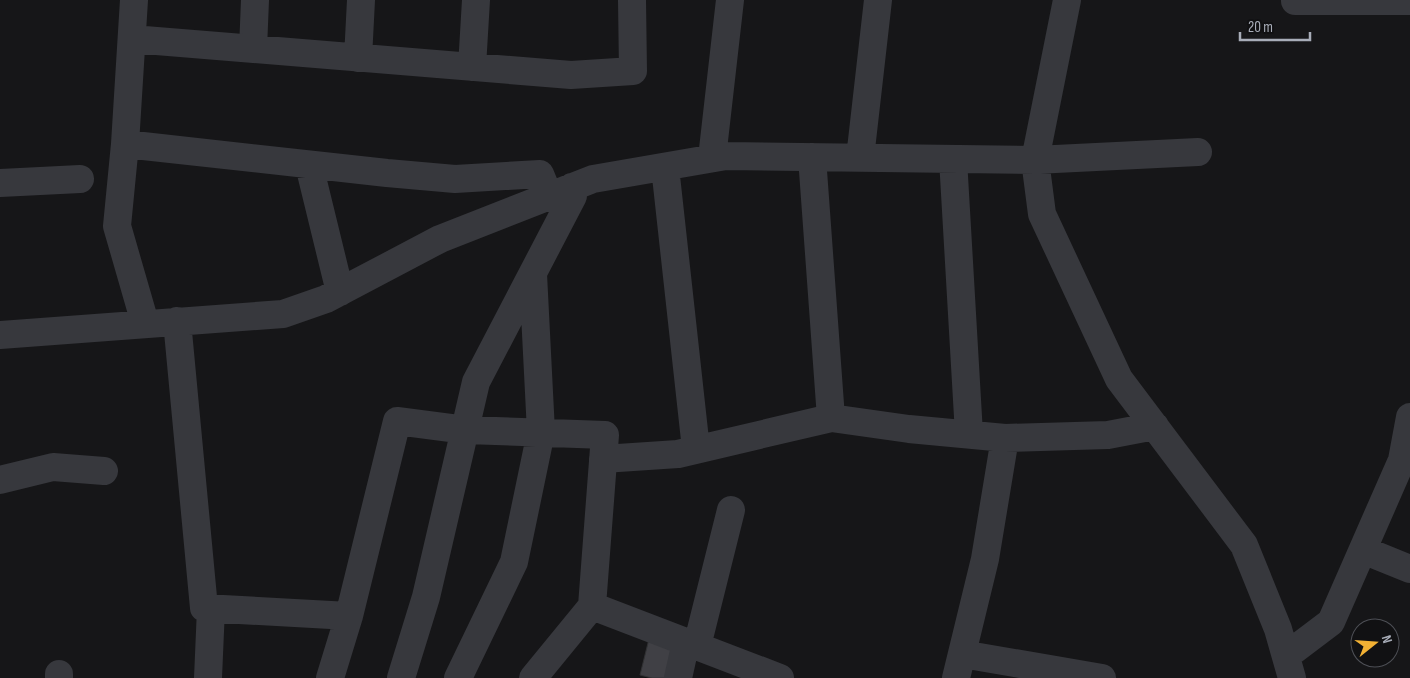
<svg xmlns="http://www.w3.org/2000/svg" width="1410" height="678" viewBox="0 0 1410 678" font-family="'Sofia Sans Condensed',sans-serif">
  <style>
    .building { fill: #404145; stroke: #303034; filter: url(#shadow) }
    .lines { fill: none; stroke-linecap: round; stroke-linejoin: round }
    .minor { stroke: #37383d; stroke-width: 28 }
  </style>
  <defs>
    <filter id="shadow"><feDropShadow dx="5.5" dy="3" stdDeviation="1" flood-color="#0009"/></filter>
  </defs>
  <rect width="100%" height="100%" fill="#161618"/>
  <path class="building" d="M649,639L681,648L673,678H652L640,675Z"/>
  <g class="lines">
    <path class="minor" d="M134,0L125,144L117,226L145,323
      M1067,0L1035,160L1042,214L1119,379L1244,545L1278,629L1292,678
      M1295,1H1410
      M132,39L571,75L633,71L632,0
      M253,49L255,0
      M358,58L361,0
      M472,67L476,0
      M125,144L387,173L455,179L540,174L549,196
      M812,157L831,418
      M712,158L730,0
      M860,158L878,0
      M953,159L969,434
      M309,165L340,292
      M665,167L696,449
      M0,183L80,179
      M177,321L204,608L349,616
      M0,335L283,314L326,299L440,239L593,179L726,156L1035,160L1198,152
      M603,459L678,454L831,418L909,429L1005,438L1108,435L1155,426
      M0,480L53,467L104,471
      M1363,550L1410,569
      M592,606L780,678
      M697,646L731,510
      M962,654L1102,678
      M1286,656L1331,622L1402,460L1410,417
      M59,678V674
      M208,678L211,608
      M330,678L349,616L397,421L466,430L605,435L592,606L533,678
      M401,678L426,597L476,382L573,196L572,187
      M458,678L514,562L541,432L533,274
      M678,678L686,642
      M956,678L985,559L1005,438"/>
  </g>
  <g transform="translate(1375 643) rotate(73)"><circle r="24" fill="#111113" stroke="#4d4f55"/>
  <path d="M0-4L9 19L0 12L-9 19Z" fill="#f2b134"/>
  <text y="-8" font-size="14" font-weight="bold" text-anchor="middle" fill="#a8adb8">N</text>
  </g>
  <path d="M1240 32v8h70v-8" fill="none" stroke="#a8adb8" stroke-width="2.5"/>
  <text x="1248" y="32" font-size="15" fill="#a8adb8" stroke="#111113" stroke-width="4" paint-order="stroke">20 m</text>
</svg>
